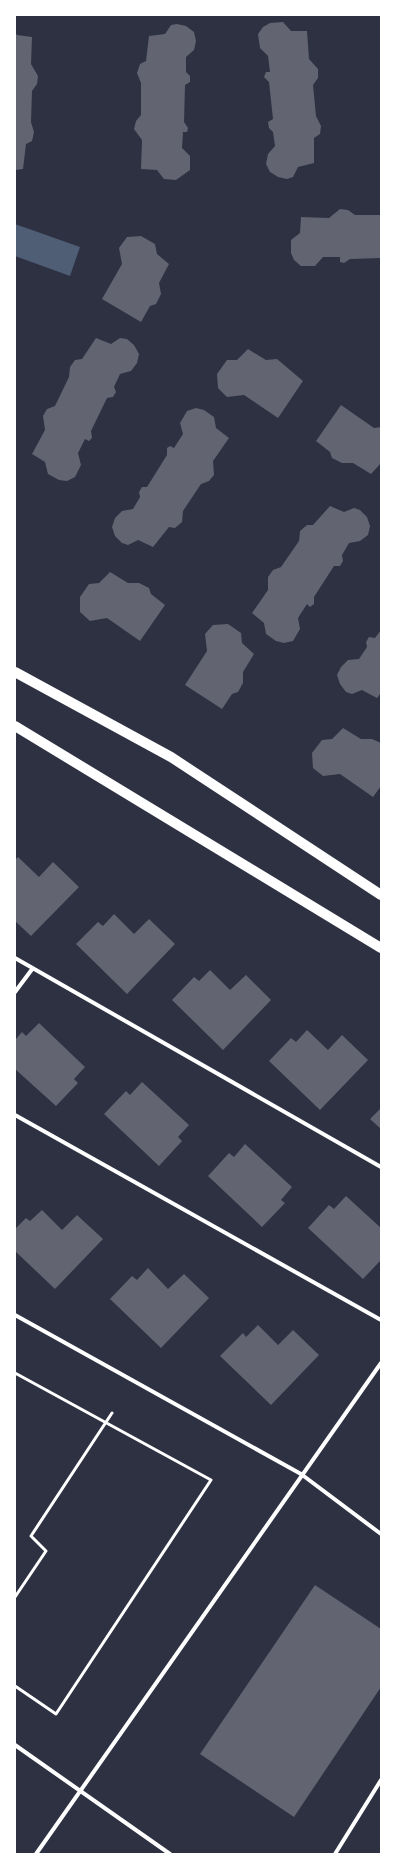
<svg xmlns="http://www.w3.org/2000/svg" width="396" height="1869" viewBox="0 0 396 1869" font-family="'Source Sans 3',sans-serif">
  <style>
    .water { fill: #4f5d75 }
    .building { fill: #626471 }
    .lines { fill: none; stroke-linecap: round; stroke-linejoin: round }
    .path { stroke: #fff; stroke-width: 3 }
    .service { stroke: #fff; stroke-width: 4 }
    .secondary { stroke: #fff; stroke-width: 10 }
  </style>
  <rect width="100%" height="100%" fill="#2d3142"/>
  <path class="water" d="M15,224L80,247L70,276L15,256Z"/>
  <path class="building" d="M283,22L291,31H307L309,59L318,69V78L313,85L316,116L321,126L320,134L314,138V163L298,167L293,177L287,179L278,177L270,172L266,164L268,154L275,146L273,132L269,128L268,122L273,119L269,82L264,77L266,72H270L268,56L260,48L258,34L263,27L270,23Z
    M177,24L186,26L194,32L196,41L194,50L186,57V72L190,76V82L185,85L184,122L188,128L187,132H183L182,148L190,156V170L176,180L164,179L157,170L141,169L142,140L134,129L136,121L141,115V83L137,73L140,64L146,61L149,36L165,34L171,25Z
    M15,33L17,35L32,37L31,64L38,76L37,84L32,91L31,122L34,132L32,141L26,144L23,169L15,170Z
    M340,209L348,210L355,215H381V258L350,259L344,263L340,262V257H323L315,266H301L294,260L291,253V240L300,233L301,217L329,218Z
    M141,236L155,244L157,254L169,264L159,283L161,294L156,304L150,306L141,322L102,299L122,264L119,248L127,237Z
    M96,338L111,344L120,338L127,339L134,345L139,354L137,363L131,371L120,374L114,387L116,392L113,397L107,398L91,431L92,438L89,441L85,439L78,453L81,465L75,477L67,481L59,480L48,474L45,462L32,454L45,430L43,416L47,409L55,406L69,377L70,367L75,360L82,359Z
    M248,349L266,360L277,359L303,381L278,418L244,395L227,397L218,388L217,374L227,360H237Z
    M341,405L374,428L381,427V463L371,474L353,463H342L332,458L330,452L316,441Z
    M196,408L204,410L214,417L216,428L229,438L213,461L214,475L209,481L201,484L183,511L182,522L175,528L169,527L153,547L138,540L128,545L122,543L115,536L112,527L115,518L122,511L133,509L140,497L139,492L142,487H147L167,455V448L170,446L174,448L183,434L180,423L187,411Z
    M330,506L344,512L354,508L360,510L367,517L370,526L368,535L360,541L349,543L342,555L343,561L340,566H334L314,597V604L310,607L307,604L298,618L300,629L293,641L284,643L276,641L266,634L264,623L252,613L268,590V577L273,570L281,567L299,541L300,531L307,525H313Z
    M110,572L128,583H139L149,588L151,594L165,605L140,641L107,618L90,621L80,612V597L89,584L99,583Z
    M228,624L241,633L242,643L254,654L243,672V683L238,692L232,694L222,709L185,685L207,651L205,634L213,625Z
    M381,630V693L377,698L362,690L352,694L346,692L340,684L337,675L341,667L348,660L359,659L367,647L366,642L369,637L375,638Z
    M343,728L361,739H372L381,743V786L373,797L340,774L323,776L313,768L312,753L322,740L332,739Z
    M18,857L39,877L53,862L79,887L31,936L15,921V860Z
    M114,914L134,934L149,919L175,944L127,994L76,944L98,922L103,926Z
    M210,970L230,990L246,975L271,1000L223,1050L172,1000L194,977L199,981Z
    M39,1023L85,1067L74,1079L78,1083L56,1106L15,1069V1040L22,1032L26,1036Z
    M307,1030L328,1050L342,1035L368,1060L320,1110L269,1061L291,1038L296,1042Z
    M142,1082L189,1125L178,1137L182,1141L159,1166L104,1114L126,1091L130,1095Z
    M381,1108V1129L370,1119Z
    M245,1144L292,1187L281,1200L285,1203L262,1227L208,1176L229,1153L234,1157Z
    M346,1196L381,1228V1260L363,1279L308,1228L329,1205L334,1209Z
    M42,1210L62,1230L77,1215L103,1239L55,1289L15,1251V1229L26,1218L30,1221Z
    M148,1268L168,1289L184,1274L209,1298L161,1348L110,1299L132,1276L137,1280Z
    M258,1325L278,1345L293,1330L319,1355L271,1405L220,1356L243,1333L246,1337Z
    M315,1585L381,1629V1687L294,1817L200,1754Z"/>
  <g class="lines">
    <path class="path" d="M15,1373L211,1480L56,1714L15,1686
      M15,1597L46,1551L31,1536L112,1413"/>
    <path class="service" d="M15,958L381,1167
      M15,992L33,968
      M15,1115L381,1320
      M15,1315L301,1474L381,1534
      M15,1745L170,1854
      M36,1854L381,1363
      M335,1854L381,1780"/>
    <path class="secondary" d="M15,672L171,757L381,895
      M15,726L381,948"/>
  </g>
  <rect width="396" height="1869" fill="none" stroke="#ffffff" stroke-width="32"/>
</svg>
